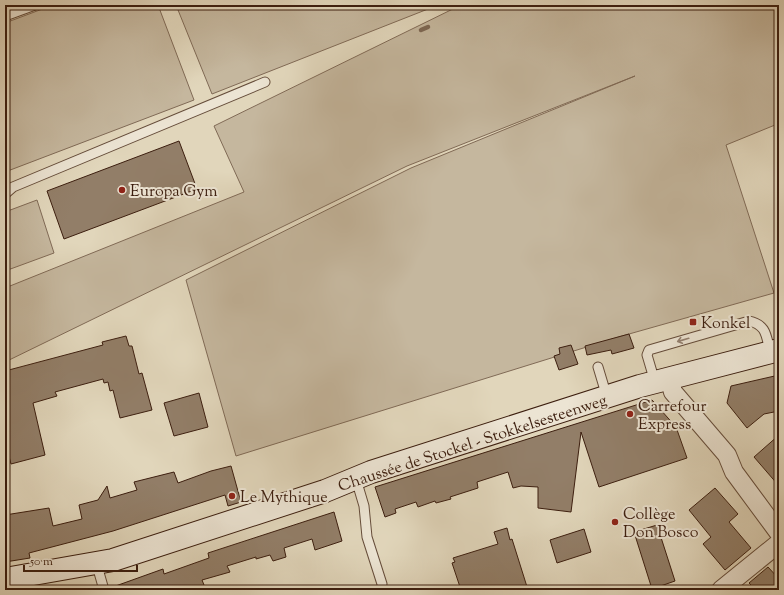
<svg xmlns="http://www.w3.org/2000/svg" width="784" height="595" viewBox="0 0 784 595" font-family="'Sorts Mill Goudy',serif">
  <style>
    .green { fill: #c5b79e; stroke: #806a56 }
    .lines { fill: none; stroke-linecap: round; stroke-linejoin: round }
    .stream { stroke: #7d6753; stroke-width: 4.5 }
    .building { fill: #927e68; stroke: #3c1e0f }
    .lane-casing { stroke: #654c3a; stroke-width: 11 }
    .street-casing { stroke: #654c3a; stroke-width: 20 }
    .secondary-casing { stroke: #3c1e0f; stroke-width: 24 }
    .lane { stroke: #ece4d3; stroke-width: 9 }
    .street { stroke: #ece4d3; stroke-width: 18 }
    .secondary { stroke: #ece4d3; stroke-width: 22 }
    .oneway { stroke: #948171 }
    .poi-dot { fill: #8f2418; stroke: #ece4d3; stroke-width: 1.5 }
    .labels { text-anchor: middle; stroke-width: 4; stroke-linejoin: round; paint-order: stroke }
    .poi-label { font-size: 16px; fill: #3c1e0f; stroke: #ece4d3; text-anchor: start }
    .street-label { font-size: 16px; fill: #3c1e0f; stroke: #ece4d3 }
  </style>
  <rect width="100%" height="100%" fill="#e1d6bb"/>
  <filter id="stains"><feTurbulence type="fractalNoise" baseFrequency=".005" numOctaves="4"/><feColorMatrix values="0 0 0 0 .2 0 0 0 0 .09 0 0 0 0 .02 0 0 0 .5 -.17"/></filter>
  <radialGradient id="worn" r=".72"><stop offset=".6" stop-color="#630" stop-opacity="0"/><stop offset="1" stop-color="#630" stop-opacity=".3"/></radialGradient>
  <path class="green" d="M53,5H158L194,100L5,172V23Z
    M176,5H427L428,9L212,94Z
    M461,5H779V133L775,125L726,145L774,293L622,336L236,456L186,280L411,168L635,76L407,166L5,362V288L244,192L214,126Z
    M37,200L54,253L5,271V212Z"/>
  <g class="lines">
    <path class="stream" d="M421,30L428,27"/>
  </g>
  <path class="building" d="M179,141L197,189L64,239L47,191Z
    M629,334L634,348L612,354L611,350L587,355L585,346Z
    M126,336L129,346H132L139,374L142,373L152,410L120,418L113,390L110,391L108,382L104,383L103,379L55,392L57,396L33,403L45,455L11,464L5,441V371L103,345L102,342Z
    M571,345L578,364L559,370L554,356L560,354L559,348Z
    M779,375V411L764,414L747,428L727,403L731,386Z
    M199,393L208,427L174,436L164,403Z
    M652,400L676,427L687,458L599,487L581,432L571,512L538,508V487L521,486L513,488L508,472L477,482L478,488L450,497L451,499L436,503L435,501L418,507L416,502L395,509L396,513L385,517L375,487Z
    M779,435V486L754,457Z
    M231,466L241,502L228,506L225,495L113,531L29,553L30,558L5,562V515L49,508L53,526L82,519L79,505L98,500L107,486L110,498L137,490L134,482L174,472L178,483L211,471Z
    M715,488L738,514L729,522L751,548L725,570L703,544L711,537L689,510Z
    M334,512L342,541L315,550L312,539L284,548L286,557L273,561L270,555L256,559V557L227,566L230,572L202,580L206,590H110V588L163,569L164,574L209,558L208,553Z
    M657,525L675,581L652,589L634,532Z
    M507,528L510,540L512,539L528,590H461L452,563L455,562L453,558L498,544L494,532Z
    M584,529L591,552L557,563L550,540Z
    M768,567L779,579V590H756L749,583Z"/>
  <g class="lines">
    <defs>
      <path id="lane" d="M5,16L35,5
        M5,194L13,187L265,82
        M598,367L607,397
        M655,382L647,355L649,350L749,321C767,325 766,336 770,351
        M356,479L364,506L367,537L382,584
        M96,562L104,590"/>
      <path id="street" d="M669,378L673,392L727,455L734,472L779,533
        M721,590L779,543"/>
      <path id="secondary" d="M5,579L113,560L325,491L371,472L640,386L779,350"/>
    </defs>
    <use href="#lane" class="lane-casing"/>
    <use href="#street" class="street-casing"/>
    <use href="#secondary" class="secondary-casing"/>
    <use href="#lane" class="lane"/>
    <use href="#street" class="street"/>
    <use href="#secondary" class="secondary"/>
  </g>
  <defs><path id="oneway-shaft" d="M-6 0H5M1.5-3L5.5 0L1.5 3" fill="none" stroke-width="1.6" stroke-linecap="round" stroke-linejoin="round"/></defs>
  <use class="oneway" href="#oneway-shaft" transform="translate(683 340) rotate(164)"/>
  <g class="poi-dot">
    <circle cx="122" cy="190" r="4"/>
    <rect x="689" y="318" width="8" height="8" rx="2"/>
    <circle cx="630" cy="414" r="4"/>
    <circle cx="232" cy="496" r="4"/>
    <circle cx="615" cy="522" r="4"/>
  </g>
  <g class="labels">
    <g class="poi-label">
      <text x="130" y="196">Europa Gym</text>
      <text x="701" y="328">Konkel</text>
      <text x="638" y="411">Carrefour<tspan x="638" dy="18">Express</tspan></text>
      <text x="240" y="502">Le Mythique</text>
      <text x="623" y="519">Collège<tspan x="623" dy="18">Don Bosco</tspan></text>
    </g>
    <g class="street-label">
      <text transform="translate(472 442) rotate(-18)" y="6">Chaussée de Stockel - Stokkelsesteenweg</text>
    </g>
  </g>
  <rect width="784" height="595" fill="none" stroke="#e1d6bb" stroke-width="20"/>
  <rect x="6" y="6" width="772" height="583" fill="none" stroke="#3c1e0f" stroke-width="2"/>
  <rect x="10" y="10" width="764" height="575" fill="none" stroke="#3c1e0f"/>
  <path d="M24 565v6h113v-6" fill="none" stroke="#3c1e0f" stroke-width="2"/>
  <text x="30" y="565" font-size="12" fill="#3c1e0f" stroke="#ece4d3" stroke-width="3" paint-order="stroke">50 m</text>
  <rect width="100%" height="100%" filter="url(#stains)"/>
  <rect width="100%" height="100%" fill="url(#worn)"/>
</svg>
